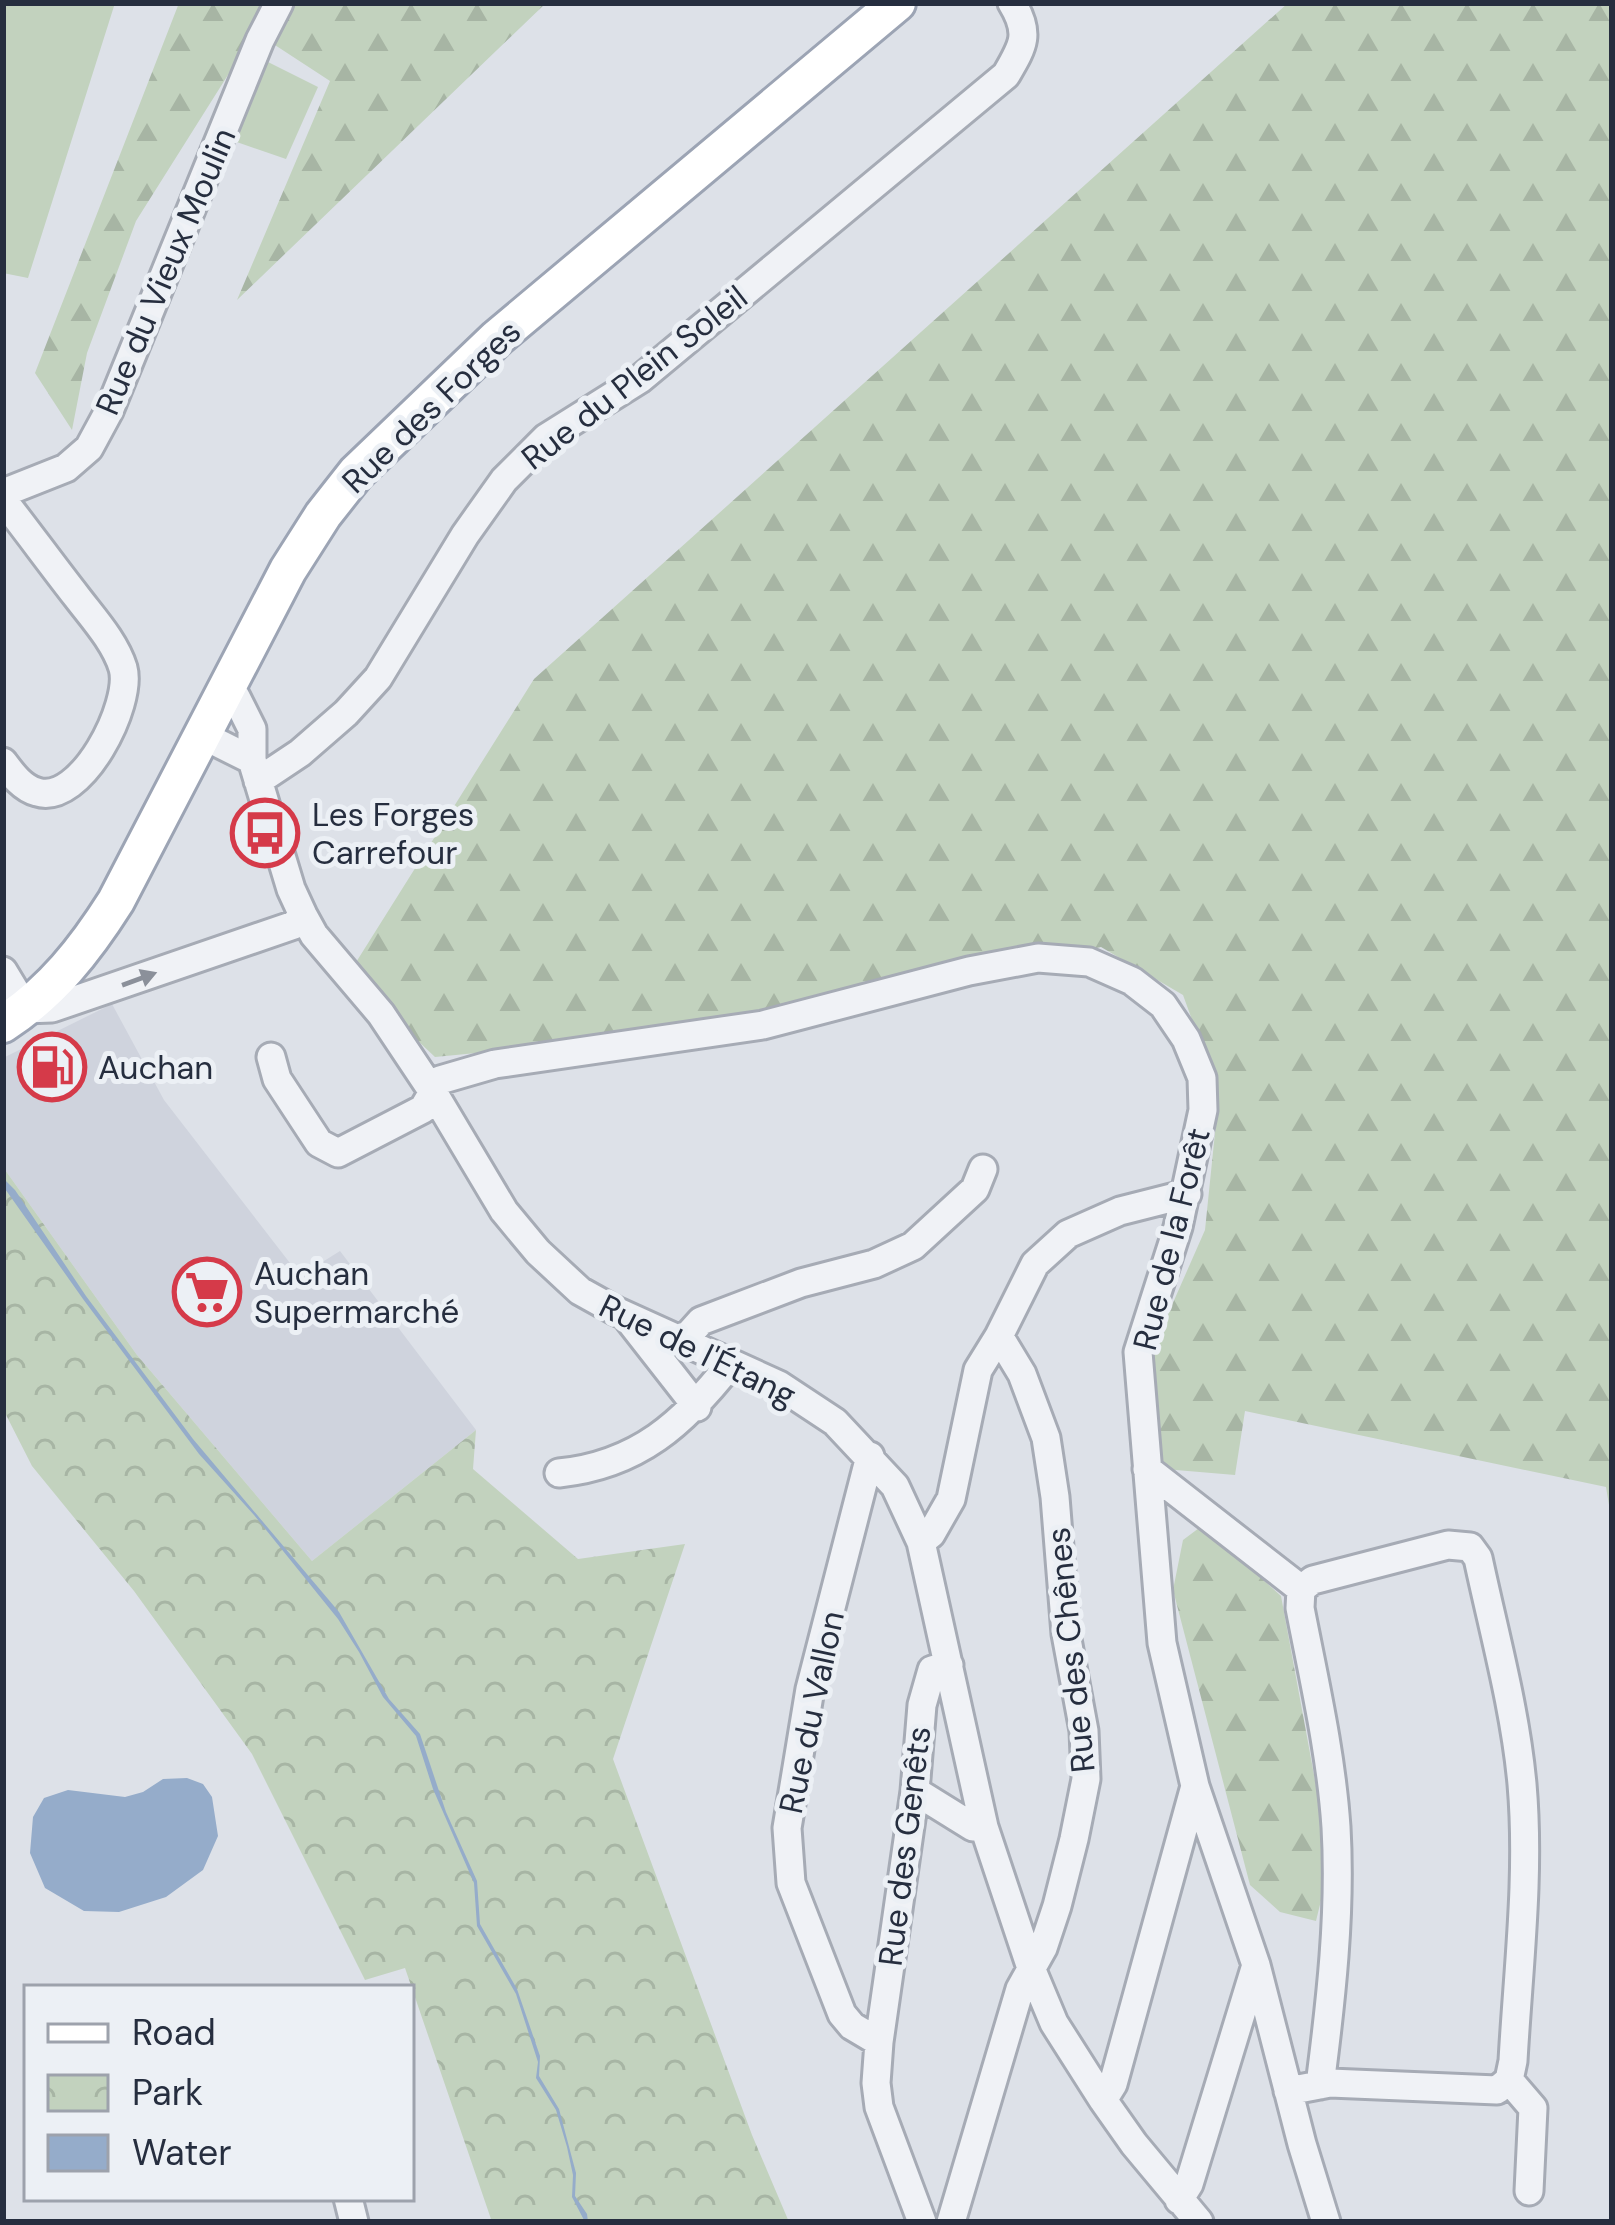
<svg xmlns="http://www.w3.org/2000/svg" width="1615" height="2225" viewBox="0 0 1615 2225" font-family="'DM Sans',sans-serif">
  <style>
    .built { fill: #cfd3dd }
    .forest { fill: url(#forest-firs) }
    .park { fill: url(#park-crowns) }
    .pitch { fill: #c2d2be }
    .water { fill: #95acca }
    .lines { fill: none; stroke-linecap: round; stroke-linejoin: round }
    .minor-casing { stroke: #a6abb5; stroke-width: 33 }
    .major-casing { stroke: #9ca4b4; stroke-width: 42 }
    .minor { stroke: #f0f2f6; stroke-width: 27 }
    .major { stroke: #fff; stroke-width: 36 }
    .oneway { fill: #8b909a }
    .labels { text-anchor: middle; stroke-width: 10; stroke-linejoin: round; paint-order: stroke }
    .street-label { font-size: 33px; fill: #262e3f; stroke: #ecf0f5 }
    .poi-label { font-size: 33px; fill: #262e3f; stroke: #ecf0f5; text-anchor: start }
  </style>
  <defs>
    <pattern id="forest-firs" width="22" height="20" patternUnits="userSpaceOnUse" patternTransform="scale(3)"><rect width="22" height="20" fill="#c2d2be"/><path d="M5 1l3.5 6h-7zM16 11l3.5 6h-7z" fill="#a7b5a4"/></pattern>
    <pattern id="park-crowns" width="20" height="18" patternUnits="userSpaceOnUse" patternTransform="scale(3)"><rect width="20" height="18" fill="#c2d2be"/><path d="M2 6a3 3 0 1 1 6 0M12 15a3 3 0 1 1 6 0" fill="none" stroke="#a7b5a4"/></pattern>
  </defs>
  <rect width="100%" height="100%" fill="#dde1e8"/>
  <path class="built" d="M112,1004L164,1100L300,1276L340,1251L476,1430L312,1561L137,1355L3,1167V1058Z"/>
  <path class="forest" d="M179,3H546L237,300L330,81L255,32L136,221L87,353L72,430L35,373Z
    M1288,3H1612V1523L1606,1487L1245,1411L1235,1475L1164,1469L1150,1355L1205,1230L1219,1094L1183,995L1101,947L731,1028L435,1057L348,975L534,679Z
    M1203,1525L1281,1596L1324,1829L1325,1884L1316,1921L1280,1912L1250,1885L1173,1590L1183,1540Z"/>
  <path class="park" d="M3,1167L137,1355L312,1561L476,1430L473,1469L578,1559L685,1544L613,1759L752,2135L789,2222H492L405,1968L365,1980L252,1754L134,1591L32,1466L3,1409Z"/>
  <path class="pitch" d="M3,3H115L28,278L3,273Z
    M264,60L318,87L286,159L231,140Z"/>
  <path class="water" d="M3,1178L15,1190L86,1296L193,1439L339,1612L389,1699L420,1734L446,1812L477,1881L480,1924L517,1989L540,2056L539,2076L559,2109L576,2173L575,2196L587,2214L588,2222H585L572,2197L573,2175L567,2147L556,2110L536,2078L538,2062L516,1994L477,1926L474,1883L433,1789L416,1736L383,1697L359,1652L338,1619L254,1515L199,1454L83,1299L3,1186Z
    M187,1778L203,1784L212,1797L218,1836L203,1870L166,1897L119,1912L84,1911L45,1888L30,1853L33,1817L44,1798L68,1790L125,1797L143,1792L163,1779Z"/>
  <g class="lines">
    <defs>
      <path id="minor" d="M3,493L66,468L89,448L109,411L260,40L279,3
        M3,500C28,532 52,565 77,597C93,618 115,642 123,668C133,704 81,806 37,792C22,788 12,774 3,762
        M226,689L236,697L252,729V760L291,889L303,915L314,935L381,1014L433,1092L504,1211L538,1252L580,1291L616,1311L779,1385L835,1422L895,1486L921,1542L984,1827L1031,1968L1054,2023L1103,2100L1134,2144L1199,2222
        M202,735L252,760
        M258,781L300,753L346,713L378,678L465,535L504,480L546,438L640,379L1006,75C1023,46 1031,34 1012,3
        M3,971L26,1009L52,1008L294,925L303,915
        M271,1057L277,1079L319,1143L338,1153L423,1109L440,1080L495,1064L763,1025L969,971L1038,958L1089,962L1132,981L1163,1005L1186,1039L1202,1078L1203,1110L1178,1227L1138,1352L1162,1643L1195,1786L1256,1965L1302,2144L1326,2222
        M629,1320L697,1407
        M683,1341L701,1321L801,1283L874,1264L913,1246L975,1189L983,1169
        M870,1456L810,1689L787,1828L791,1883L842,2014L852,2026L879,2042L876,2083L879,2107L922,2222
        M1147,1469L1301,1589
        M559,1473C638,1465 684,1423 731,1363
        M921,1542L931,1534L951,1499L978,1370L999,1336L1035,1264L1068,1234L1120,1211L1187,1194
        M915,1791L973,1827H984
        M879,2042L915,1791L922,1705L932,1670L949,1665
        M1509,2080L1533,2108L1529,2191
        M1288,2091L1330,2083L1497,2090L1509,2080L1513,2061C1518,1970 1530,1876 1522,1784C1515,1708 1494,1633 1478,1558L1470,1547L1448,1545L1313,1580L1301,1589L1300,1608C1314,1680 1331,1753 1336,1827C1341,1912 1331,2000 1320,2085
        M1103,2100L1113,2084L1195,1786
        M348,2198L354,2222
        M1179,2200L1189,2184L1256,1965
        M951,2222L1020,1989L1043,1948L1057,1906L1074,1839L1086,1779L1084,1731L1066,1634L1055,1497L1046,1438L1022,1374L999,1336"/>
      <path id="major" d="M3,1024C52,992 85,950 116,901L288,570L323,515L356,473L497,338L897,3"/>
    </defs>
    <use href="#minor" class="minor-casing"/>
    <use href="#major" class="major-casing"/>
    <use href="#minor" class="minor"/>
    <use href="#major" class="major"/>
  </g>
  <defs><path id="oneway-solid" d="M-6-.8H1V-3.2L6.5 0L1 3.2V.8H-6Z" transform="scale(3)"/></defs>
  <use class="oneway" href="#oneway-solid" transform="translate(139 979) rotate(-20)"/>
  <defs>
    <symbol id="bus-ring" viewBox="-11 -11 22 22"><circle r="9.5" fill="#ecf0f5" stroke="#d53a49" stroke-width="1.5"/><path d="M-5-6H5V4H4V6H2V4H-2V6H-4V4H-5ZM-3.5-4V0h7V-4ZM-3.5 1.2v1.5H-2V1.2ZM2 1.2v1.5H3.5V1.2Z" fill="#d53a49"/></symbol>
    <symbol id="fuel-ring" viewBox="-11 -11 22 22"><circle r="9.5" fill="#ecf0f5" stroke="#d53a49" stroke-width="1.5"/><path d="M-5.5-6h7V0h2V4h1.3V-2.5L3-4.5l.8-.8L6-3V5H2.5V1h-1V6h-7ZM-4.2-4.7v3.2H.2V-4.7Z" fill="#d53a49"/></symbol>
    <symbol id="supermarket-ring" viewBox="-11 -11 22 22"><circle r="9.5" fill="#ecf0f5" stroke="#d53a49" stroke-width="1.5"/><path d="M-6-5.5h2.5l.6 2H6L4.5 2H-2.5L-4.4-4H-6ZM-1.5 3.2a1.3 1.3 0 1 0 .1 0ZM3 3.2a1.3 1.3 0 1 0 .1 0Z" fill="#d53a49"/></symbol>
  </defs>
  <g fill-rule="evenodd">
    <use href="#bus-ring" x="227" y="795" width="76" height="76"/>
    <use href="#fuel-ring" x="14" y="1029" width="76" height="76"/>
    <use href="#supermarket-ring" x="169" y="1254" width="76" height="76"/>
  </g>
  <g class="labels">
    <g class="street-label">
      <text transform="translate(165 271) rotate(-67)" y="12">Rue du Vieux Moulin</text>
      <text transform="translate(634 377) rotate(-38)" y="12">Rue du Plein Soleil</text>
      <text transform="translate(431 406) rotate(-44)" y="12">Rue des Forges</text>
      <text transform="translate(1171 1239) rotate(-76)" y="12">Rue de la Forêt</text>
      <text transform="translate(698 1350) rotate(26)" y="12">Rue de l'Étang</text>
      <text transform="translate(1070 1650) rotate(-96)" y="12">Rue des Chênes</text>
      <text transform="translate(811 1712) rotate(-78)" y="12">Rue du Vallon</text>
      <text transform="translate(904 1846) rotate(-83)" y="12">Rue des Genêts</text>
    </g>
    <g class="poi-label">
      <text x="312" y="826">Les Forges<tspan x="312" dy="38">Carrefour</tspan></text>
      <text x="98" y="1079">Auchan</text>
      <text x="254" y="1285">Auchan<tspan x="254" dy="38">Supermarché</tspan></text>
    </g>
  </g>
  <rect width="1615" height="2225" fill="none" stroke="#262e3f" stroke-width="12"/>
  <rect x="24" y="1985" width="390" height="216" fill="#ecf0f5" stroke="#9da2ac" stroke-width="3"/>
  <rect x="48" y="2024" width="60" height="18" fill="#ffffff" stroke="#9da2ac" stroke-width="3"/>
  <text x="132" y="2045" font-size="36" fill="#262e3f">Road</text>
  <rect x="48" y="2075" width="60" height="36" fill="url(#park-crowns)" stroke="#9da2ac" stroke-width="3"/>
  <text x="132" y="2105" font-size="36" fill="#262e3f">Park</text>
  <rect x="48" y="2135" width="60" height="36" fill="#95acca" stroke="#9da2ac" stroke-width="3"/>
  <text x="132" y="2165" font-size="36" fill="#262e3f">Water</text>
</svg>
